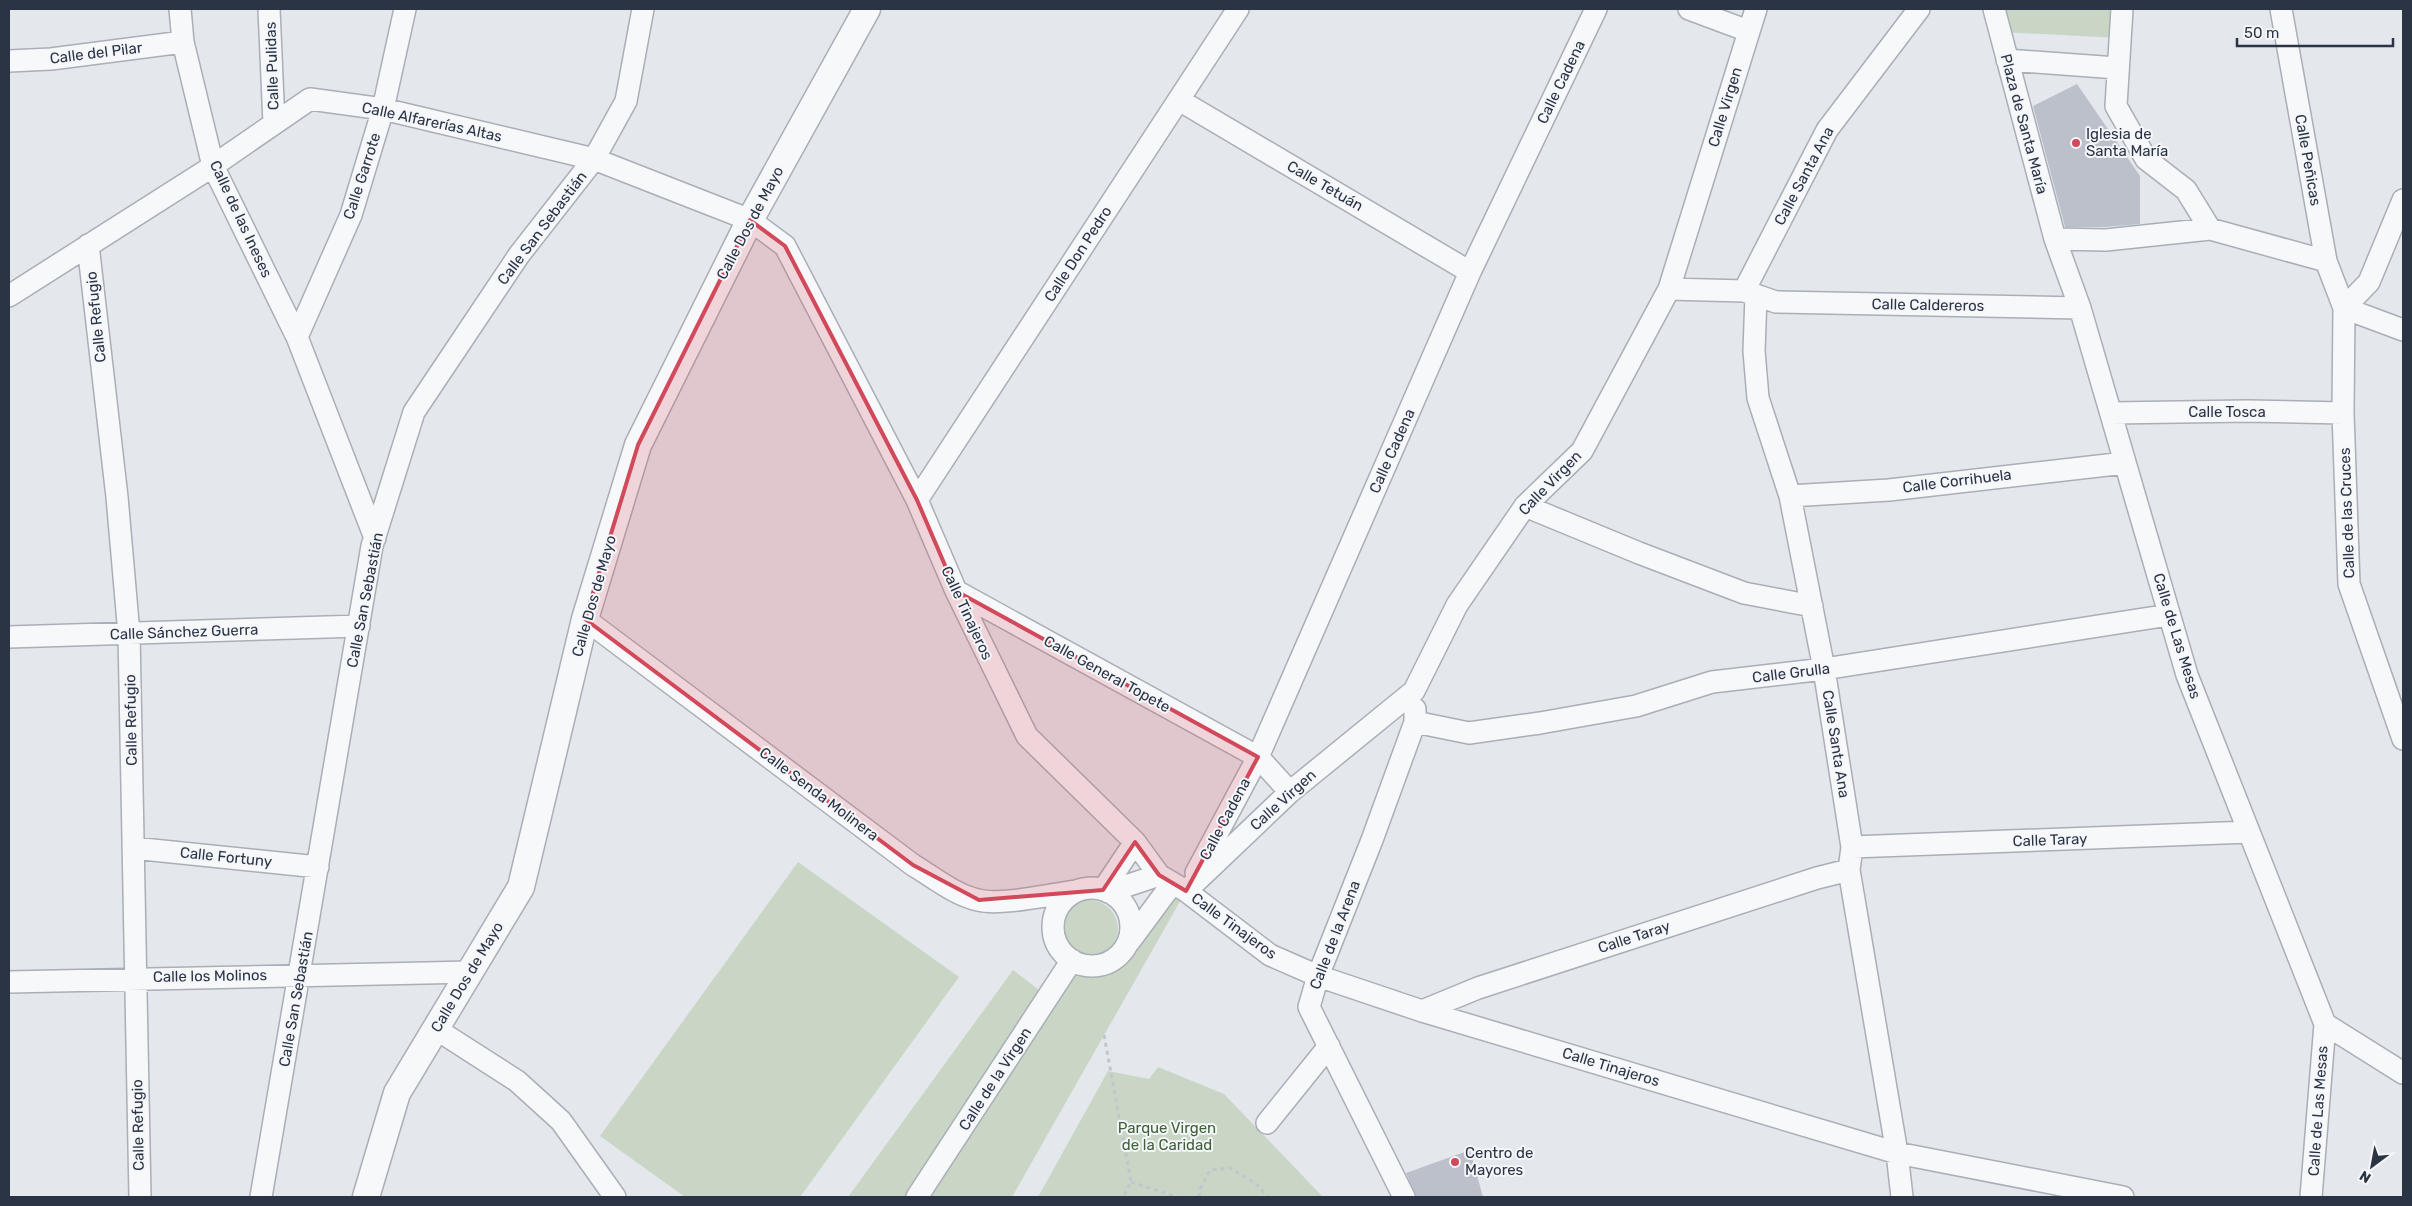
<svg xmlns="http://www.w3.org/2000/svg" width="2412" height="1206" viewBox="0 0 2412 1206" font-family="Rubik,sans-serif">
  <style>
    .green { fill: #c9d6c5 }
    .building { fill: #bbc0ca }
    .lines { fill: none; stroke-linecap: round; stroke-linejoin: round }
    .minor-casing { stroke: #a9aeb7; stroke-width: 24 }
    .tertiary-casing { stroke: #a9aeb7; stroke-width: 29 }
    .path { stroke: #c2c5cb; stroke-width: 3; stroke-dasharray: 4 4; stroke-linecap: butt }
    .minor { stroke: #f7f8fa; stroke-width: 21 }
    .tertiary { stroke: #f7f8fa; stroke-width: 26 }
    .marked { fill: #d1495b; fill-opacity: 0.2; stroke: #d1495b; stroke-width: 4; stroke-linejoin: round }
    .poi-dot { fill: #d1495b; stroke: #f4f6f9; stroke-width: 2 }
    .labels { text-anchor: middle; stroke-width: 4; stroke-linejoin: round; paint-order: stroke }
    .street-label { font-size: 15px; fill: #2b3445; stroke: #f4f6f9 }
    .poi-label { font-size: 15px; fill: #2b3445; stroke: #f4f6f9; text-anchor: start }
    .park-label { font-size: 15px; fill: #3f6138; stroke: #f4f6f9 }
  </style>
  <rect width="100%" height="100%" fill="#e4e7ec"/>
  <path class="green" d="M1994,9H2122L2119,38L2000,32Z
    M798,862L959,977L800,1197H685L600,1136Z
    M1172,884L1186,891L1012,1197H848L1013,970L1048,997L1072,960C1082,964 1091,967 1102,965C1123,960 1158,904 1172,884Z
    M1060 929a29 29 0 1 1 58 0a29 29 0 1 1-58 0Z
    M1158,1067L1224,1094L1323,1197H1038L1108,1071L1149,1079Z"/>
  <path class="building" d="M2077,84L2140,176V224L2105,227H2065L2033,106Z
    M1470,1150L1483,1197H1416L1406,1173Z"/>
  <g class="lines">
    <defs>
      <path id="minor" d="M180,9L183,42L213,166L297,337L375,538
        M269,9L274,124
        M1689,9L1748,31
        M1919,9L1827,130L1744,291L1776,302L2080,308
        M1994,9L2055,239L2080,308L2187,675L2325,1024L2311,1197
        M2122,9L2116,106L2146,159L2186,190L2210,229
        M2281,9L2326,261L2344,308L2343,413L2349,584L2403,739
        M2007,60L2117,68
        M9,61L51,59L183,42
        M1179,100L1470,272
        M2055,239L2106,240L2210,229L2326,261
        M88,245L117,497L129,634L140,1197
        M1669,289L1744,291
        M9,296L207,170L310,99L383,109L594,159L750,220L785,246L917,500L956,591L1027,736L1135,842L1159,875L1186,891L1270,955L1318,976L1422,1011L1897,1153L2123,1197
        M1756,296L1754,351L1758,398L1790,496L1824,669L1852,847L1849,870L1897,1153L1902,1197
        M2344,308L2369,282L2403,200
        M2344,308L2403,330
        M297,337L351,215L383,109L405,9
        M2111,413L2247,411L2343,413
        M1790,496L1889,490L2125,463
        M917,500L1238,9
        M1525,506L1639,553L1744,593L1812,606
        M956,591L1258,757L1290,792
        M585,619L913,865C933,877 955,895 978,900C1001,906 1052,894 1077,891
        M9,637L359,626
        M1415,722L1469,733L1540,723L1636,706L1712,682L1824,669L2169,615
        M1852,847L2249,832
        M133,848L318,867
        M1196,873L1258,757L1470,272L1596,9
        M1053 927a39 39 0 1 1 78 0a39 39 0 1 1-78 0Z
        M1103,890L1135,842
        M1186,891L1290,792L1414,691L1457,605L1525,506L1582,451L1669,289L1756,9
        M1108,892L1159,875
        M1129,942L1172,884
        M9,982L471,972
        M1422,1011L1478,988L1817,878L1849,870
        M2325,1024L2403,1073
        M436,1029L517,1081L561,1121L615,1197
        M1267,1123L1329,1046
        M261,1197L372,546L414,412L519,255L594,159L626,101L643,9
        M917,1197L1072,960
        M1404,1197L1309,1007L1318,976L1372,840L1415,722V709"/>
      <path id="tertiary" d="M366,1197L397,1093L521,887L585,619L638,445L750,220L867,9"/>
    </defs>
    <use href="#minor" class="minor-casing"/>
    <use href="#tertiary" class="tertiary-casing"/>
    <path class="path" d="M1104,1035L1131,1182L1123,1197
      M1131,1182L1177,1197
      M1199,1197L1200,1189L1210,1170L1230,1168L1255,1183L1268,1197"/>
    <use href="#minor" class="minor"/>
    <use href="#tertiary" class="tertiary"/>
  </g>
  <path class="marked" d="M750,220L785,246L917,500L956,591L1258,757L1186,891L1159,875L1135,842L1103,890L979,900L913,865L585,619L638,445Z"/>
  <g class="poi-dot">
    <circle cx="2076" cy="143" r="5"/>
    <circle cx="1455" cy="1162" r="5"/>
  </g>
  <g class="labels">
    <g class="street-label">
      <text transform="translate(96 53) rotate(-7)" y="5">Calle del Pilar</text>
      <text transform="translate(272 66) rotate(-92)" y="5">Calle Pulidas</text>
      <text transform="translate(1561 82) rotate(-64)" y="5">Calle Cadena</text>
      <text transform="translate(1725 107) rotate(-73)" y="5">Calle Virgen</text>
      <text transform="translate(432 122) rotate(12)" y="5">Calle Alfarerías Altas</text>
      <text transform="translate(2024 124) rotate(75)" y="5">Plaza de Santa María</text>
      <text transform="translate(2308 160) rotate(80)" y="5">Calle Peñicas</text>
      <text transform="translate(362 176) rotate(-72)" y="5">Calle Garrote</text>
      <text transform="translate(1804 176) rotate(-62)" y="5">Calle Santa Ana</text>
      <text transform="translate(1325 186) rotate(30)" y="5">Calle Tetuán</text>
      <text transform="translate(241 219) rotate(65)" y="5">Calle de las Ineses</text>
      <text transform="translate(750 223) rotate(-62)" y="5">Calle Dos de Mayo</text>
      <text transform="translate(542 228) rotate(-53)" y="5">Calle San Sebastián</text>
      <text transform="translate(1078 254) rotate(-57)" y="5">Calle Don Pedro</text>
      <text transform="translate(1928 305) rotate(1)" y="5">Calle Caldereros</text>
      <text transform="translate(96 317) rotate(-96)" y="5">Calle Refugio</text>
      <text x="2227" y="417">Calle Tosca</text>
      <text transform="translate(1392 451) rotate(-66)" y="5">Calle Cadena</text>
      <text transform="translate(1957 481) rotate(-7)" y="5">Calle Corrihuela</text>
      <text transform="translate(1550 483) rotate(-46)" y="5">Calle Virgen</text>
      <text transform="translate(2347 513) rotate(-92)" y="5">Calle de las Cruces</text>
      <text transform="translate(594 596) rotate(-74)" y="5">Calle Dos de Mayo</text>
      <text transform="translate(365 600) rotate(-79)" y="5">Calle San Sebastián</text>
      <text transform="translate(967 613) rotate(65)" y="5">Calle Tinajeros</text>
      <text transform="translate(184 632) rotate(-2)" y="5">Calle Sánchez Guerra</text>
      <text transform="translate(2177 636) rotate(73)" y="5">Calle de Las Mesas</text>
      <text transform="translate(1791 673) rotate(-7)" y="5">Calle Grulla</text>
      <text transform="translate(1107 674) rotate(29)" y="5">Calle General Topete</text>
      <text transform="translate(131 720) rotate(-91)" y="5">Calle Refugio</text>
      <text transform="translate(1836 744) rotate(81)" y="5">Calle Santa Ana</text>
      <text transform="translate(819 794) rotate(37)" y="5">Calle Senda Molinera</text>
      <text transform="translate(1283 800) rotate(-42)" y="5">Calle Virgen</text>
      <text transform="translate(1225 819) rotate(-62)" y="5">Calle Cadena</text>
      <text transform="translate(2050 840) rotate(-2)" y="5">Calle Taray</text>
      <text transform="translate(226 857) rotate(6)" y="5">Calle Fortuny</text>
      <text transform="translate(1234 926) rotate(36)" y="5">Calle Tinajeros</text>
      <text transform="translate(1335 935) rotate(-69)" y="5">Calle de la Arena</text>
      <text transform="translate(1634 937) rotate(-18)" y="5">Calle Taray</text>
      <text transform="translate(210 976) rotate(-1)" y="5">Calle los Molinos</text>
      <text transform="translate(467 977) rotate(-59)" y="5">Calle Dos de Mayo</text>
      <text transform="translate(296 999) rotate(-80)" y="5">Calle San Sebastián</text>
      <text transform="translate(1611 1067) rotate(17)" y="5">Calle Tinajeros</text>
      <text transform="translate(995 1079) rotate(-57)" y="5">Calle de la Virgen</text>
      <text transform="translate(2318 1111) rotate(-86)" y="5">Calle de Las Mesas</text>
      <text transform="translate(138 1125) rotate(-91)" y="5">Calle Refugio</text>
    </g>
    <g class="poi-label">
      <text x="2086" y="139">Iglesia de<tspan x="2086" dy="17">Santa María</tspan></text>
      <text x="1465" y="1158">Centro de<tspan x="1465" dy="17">Mayores</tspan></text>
    </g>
    <g class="park-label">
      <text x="1167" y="1133">Parque Virgen<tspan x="1167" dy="17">de la Caridad</tspan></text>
    </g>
  </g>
  <rect width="2412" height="1206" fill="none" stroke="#2b3445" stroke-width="20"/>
  <g transform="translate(2372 1166) rotate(212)" stroke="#f4f6f9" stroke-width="4" paint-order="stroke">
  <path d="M0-4L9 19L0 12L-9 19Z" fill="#2b3445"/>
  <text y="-8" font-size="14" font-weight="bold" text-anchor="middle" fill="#2b3445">N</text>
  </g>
  <path d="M2237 38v8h156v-8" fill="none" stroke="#2b3445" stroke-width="2.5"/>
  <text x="2244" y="38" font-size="15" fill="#2b3445" stroke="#f4f6f9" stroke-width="4" paint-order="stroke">50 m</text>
</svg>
